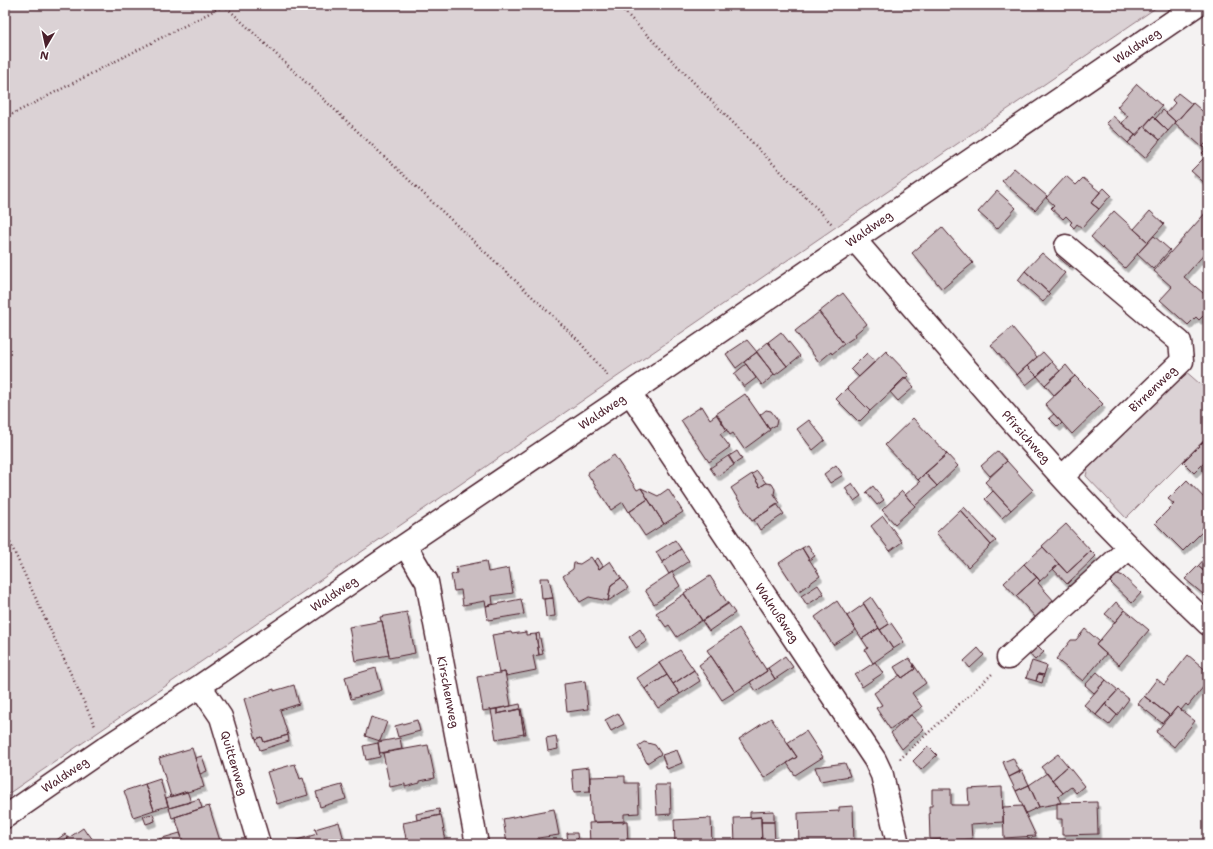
<svg xmlns="http://www.w3.org/2000/svg" width="1213" height="849" viewBox="0 0 1213 849" font-family="'Shantell Sans',sans-serif">
  <style>
    .green { fill: #dbd2d5; stroke: #927880 }
    .building { fill: #cabdc1; stroke: #4a1f2b; filter: url(#shadow) }
    .lines { fill: none; stroke-linecap: round; stroke-linejoin: round }
    .minor-casing { stroke: #4a1f2b; stroke-width: 25 }
    .path { stroke: #4a1f2b; stroke-width: 2.5; stroke-dasharray: 1 3; stroke-linecap: butt }
    .minor { stroke: #fff; stroke-width: 22 }
    .labels { text-anchor: middle; stroke-width: 3; stroke-linejoin: round; paint-order: stroke }
    .street-label { font-size: 12px; fill: #4a1f2b; stroke: #fff }
  </style>
  <defs>
    <filter id="shadow"><feDropShadow dx="2.5" dy="4.5" stdDeviation="0" flood-color="#0004"/></filter>
  </defs>
  <rect width="100%" height="100%" fill="#f4f2f2"/>
  <filter id="ink" filterUnits="userSpaceOnUse"><feTurbulence type="fractalNoise" baseFrequency=".025" numOctaves="2"/><feDisplacementMap in="SourceGraphic" scale="8" xChannelSelector="R" yChannelSelector="G"/><feConvolveMatrix kernelMatrix="1 2 1 2 8 2 1 2 1" color-interpolation-filters="sRGB"/></filter>
  <g filter="url(#ink)">
    <path class="green" d="M5,5H1160L5,796Z
      M1183,369L1208,391V436L1126,518L1086,476L1090,459Z"/>
    <path class="building" d="M1137,84L1162,106L1136,136L1122,123L1128,116L1117,107Z
      M1178,93L1192,104L1176,122L1166,113L1175,103L1172,100Z
      M1193,103L1208,116V132L1207,133L1208,134V141L1202,147L1175,123Z
      M1163,110L1176,122L1168,131L1155,119Z
      M1113,116L1135,135L1128,143L1106,123Z
      M1153,116L1168,131L1160,140L1144,126Z
      M1144,126L1160,140L1145,158L1128,143Z
      M1208,141V186L1191,171L1206,156L1202,153L1206,149L1203,146Z
      M1014,168L1047,196L1035,210L1002,181Z
      M1066,176L1076,185L1083,178L1100,192L1091,203L1099,209L1082,228L1077,224L1074,228L1070,224L1072,222L1066,216L1063,219L1051,208L1054,205L1046,198Z
      M1104,188L1111,195L1099,209L1091,203Z
      M997,191L1016,208L997,229L978,212Z
      M1208,210V250L1184,277L1208,297V303L1205,307L1208,311L1199,320L1196,317L1188,325L1160,300L1172,287L1154,271Z
      M1114,211L1148,242L1125,268L1091,237Z
      M1150,211L1164,224L1148,242L1134,229Z
      M942,227L973,263L942,289L912,253Z
      M1154,236L1170,250L1153,269L1137,254Z
      M1062,248L1075,261L1070,267L1056,255Z
      M1042,253L1065,273L1048,292L1025,271Z
      M1025,271L1050,294L1043,302L1018,280Z
      M843,293L867,324L855,334L856,336L844,344L819,312Z
      M819,312L844,344L832,354L831,352L819,362L795,331Z
      M1012,327L1037,357L1017,375L991,345Z
      M781,332L800,356L787,366L768,342Z
      M747,340L757,352L736,368L726,354Z
      M768,342L787,366L775,375L756,352Z
      M886,351L909,375L870,411L847,388Z
      M757,352L774,375L762,385L744,362Z
      M1043,352L1052,362L1037,376L1027,366Z
      M867,353L875,362L859,377L851,369Z
      M1052,362L1060,371L1045,385L1037,376Z
      M746,364L756,378L744,387L734,374Z
      M1066,365L1075,376L1054,395L1045,385Z
      M1027,366L1037,376L1026,385L1017,375Z
      M1075,376L1103,404L1072,434L1045,404Z
      M905,377L914,387L898,401L890,392Z
      M847,388L870,411L859,422L836,399Z
      M745,394L770,430L744,449L733,433L730,435L716,414Z
      M702,406L710,419L717,414L727,430L720,434L730,447L709,462L681,420Z
      M766,410L771,411L777,419L776,425L769,429L760,415Z
      M1054,414L1062,423L1058,427L1049,418Z
      M913,418L947,454L918,480L885,445Z
      M809,420L825,440L813,450L797,429Z
      M1208,437V459L1194,473L1183,462Z
      M737,451L742,459L734,464L729,456Z
      M998,451L1007,461L990,476L981,466Z
      M947,454L958,466L937,486L925,473Z
      M614,455L637,490L641,488L648,499L629,512L623,502L611,510L587,473Z
      M728,456L734,465L718,476V475L716,476L710,468Z
      M1007,461L1033,490L1011,510L985,482Z
      M836,465L843,475L830,483L824,474Z
      M757,471L766,483L760,487L752,474Z
      M925,473L937,486L915,506L905,495L920,482L918,480Z
      M752,474L760,487L766,483L772,484L775,489L774,494L780,503L752,521L731,488Z
      M1187,480L1208,502V522L1201,529L1203,531L1183,551L1155,523L1174,504L1168,499Z
      M852,483L861,496L854,501L845,488Z
      M873,486L884,500L877,505L866,492Z
      M641,488L658,496L668,489L683,512L664,524Z
      M902,491L915,506L895,524L882,510Z
      M993,491L1011,510L1002,518L985,499Z
      M648,499L664,524L645,536L629,512Z
      M777,504L784,514L760,530L754,520Z
      M964,507L996,541L991,545L960,510Z
      M960,510L991,545L968,567L936,533Z
      M883,516L902,542L890,551L871,526Z
      M1066,524L1091,551L1067,573L1042,546Z
      M675,540L681,549L662,562L656,552Z
      M808,545L815,556L809,560L802,548Z
      M1043,547L1059,564L1040,581L1024,564Z
      M802,548L820,576L798,592L779,563Z
      M681,549L689,561L669,574L662,562Z
      M1091,551L1096,556L1067,584L1053,569L1059,564L1067,573Z
      M1207,556L1208,557L1207,574L1198,566Z
      M591,557L599,569L610,561L621,578L611,585L608,601L589,597L580,602L563,576L573,569L574,563L580,564Z
      M598,558L603,566L599,569L594,561Z
      M486,561L488,572L509,568L513,593L492,596L493,604L486,606L485,601L463,605L461,590L454,591L451,575L457,573L456,567Z
      M1024,564L1037,577L1016,596L1004,583Z
      M1198,566L1208,575V588L1203,594L1185,579Z
      M672,572L680,586L654,604L645,590Z
      M1118,574L1123,576L1141,593L1132,603L1110,582Z
      M710,576L728,604L702,621L684,593Z
      M1037,577L1040,581L1038,583L1055,602L1037,619L1016,596Z
      M540,578H549L553,598L542,599Z
      M621,578L628,588L608,601L611,585Z
      M818,585L824,594L807,605L801,596Z
      M684,594L702,620L677,637L669,625L666,627L656,613Z
      M871,597L889,624L880,630L863,603Z
      M553,598L555,616L546,617L544,599Z
      M521,599L524,614L488,620L486,606Z
      M837,601L856,630L833,645L815,617Z
      M1116,602L1125,610L1115,622L1105,614Z
      M728,603L735,613L709,631L702,621Z
      M864,604L879,628L862,639L847,616Z
      M1125,610L1149,630L1119,665L1096,645Z
      M407,612L415,653L389,658V655L382,621H381L380,617Z
      M382,621L389,655L355,661L349,627Z
      M891,623L904,642L893,649L880,630Z
      M739,628L767,671L735,692L707,650Z
      M879,628L893,649L873,663L865,650L868,648L862,639Z
      M640,629L647,641L636,648L629,637Z
      M1085,629L1099,641L1096,645L1106,654L1083,681L1056,659L1071,640H1076Z
      M511,632L512,634L526,632V635L536,634L539,655L533,656L536,670L506,676L505,672L499,673L492,635Z
      M539,633L543,654L539,655L536,634Z
      M1034,642L1044,652L1035,660L1026,650Z
      M978,648L984,655L970,668L964,661Z
      M680,650L694,670L673,684L659,663Z
      M1188,655L1208,672V681L1188,706L1186,704L1181,710L1177,707L1170,716L1144,696L1157,679L1164,685Z
      M711,656L735,692L722,700L699,665Z
      M785,656L793,667L775,679L768,668Z
      M909,658L914,665L913,666L915,669L902,678L900,675H899L894,667Z
      M1032,661L1047,666L1044,675L1038,674L1036,681L1026,678Z
      M875,662L883,673L862,687L855,675Z
      M659,663L667,675L645,689L637,678Z
      M914,665L926,683L912,693L922,707L890,729L876,708L882,705L874,693L900,675L902,678L915,669L913,666Z
      M376,668L382,690L351,699L345,677Z
      M768,668L775,679L756,691L750,682L767,671L766,669Z
      M694,670L700,681L680,694L673,684Z
      M505,672L511,706L483,711L477,677Z
      M1097,672L1106,680L1094,693L1085,685Z
      M1038,674L1044,675L1042,683L1036,681Z
      M667,675L680,694L658,708L645,689Z
      M1106,680L1118,690L1096,715L1084,705Z
      M585,681L588,709L567,712L564,684Z
      M294,685L299,704L280,710L288,735L264,742L262,737L256,739L244,699L274,689V691Z
      M1118,690L1129,699L1117,715L1105,704Z
      M1144,696L1169,715L1162,723L1138,704Z
      M520,704L526,734H524L520,709L497,714V709Z
      M1105,704L1117,715L1109,725L1096,715Z
      M1177,707L1195,721L1174,747L1156,732Z
      M497,709V714L520,709L524,734L496,739L491,710Z
      M618,713L624,724L611,731L605,720Z
      M911,715L924,729L902,749L891,733Z
      M371,717L387,722L380,741L365,736Z
      M771,718L797,757L764,778L739,739Z
      M417,720L420,731L398,737L395,726Z
      M806,731L823,757L795,775L787,763L797,757L787,743Z
      M288,735L289,741L260,750L256,739L262,737L264,742Z
      M556,736L558,749L548,751L546,738Z
      M400,738L402,749L380,753L378,742Z
      M644,742L655,745L661,754L647,763L638,746Z
      M378,743L380,757L366,760L363,746Z
      M428,745L435,778L420,781V783L405,787V784L390,787L383,753Z
      M928,746L937,755L921,770L913,761Z
      M192,748L204,787L171,797L159,758Z
      M677,750L682,763L667,769L662,755Z
      M1058,754L1068,766L1052,780L1041,767Z
      M202,756L207,771L200,774L195,758Z
      M1013,758L1020,772L1009,777L1003,762Z
      M845,763L850,776L820,781L815,767Z
      M295,764L300,779L303,778L308,795L277,804L267,772Z
      M1068,766L1084,786L1076,793L1071,787L1063,793L1052,780Z
      M589,767L590,791L574,792L572,769Z
      M1022,770L1029,785L1016,791L1009,777Z
      M1047,773L1063,793L1058,797L1061,803L1039,807L1029,785Z
      M625,776V783H638L639,813L624,814V822H593L592,815H591L590,777Z
      M160,779L168,806L154,810L145,784Z
      M145,784L154,810L133,817L124,791Z
      M342,785L346,799L320,807L316,792Z
      M655,785H670L671,814L657,815Z
      M1029,785L1039,807L1026,813L1016,791Z
      M1002,787L1003,822L971,824L972,839L957,840V844H944V839L930,840L929,806H932V789H951V805H969L968,789Z
      M187,791L191,802L169,808L166,798Z
      M199,799L202,808L172,818L169,808Z
      M1097,802L1098,834L1062,835V819H1057V803Z
      M209,806L221,844H184L175,817Z
      M853,806L854,844H799L798,813L839,811V807Z
      M1022,806L1036,836L1004,838L1003,807Z
      M439,809L440,815L417,820L416,814Z
      M554,809L559,835L538,838L539,844H507L503,819Z
      M774,811V822H761V817L750,818V812Z
      M153,814L155,821L146,824L143,816Z
      M441,815L445,836H444L445,844H405H407L403,823Z
      M761,817L762,844H735L734,818Z
      M711,818L712,844H675L674,820Z
      M627,821L628,844H590L589,823Z
      M339,822L345,844H287V843L317,834L315,829Z
      M761,822H774L775,844H762Z
      M83,828L87,834L88,833L96,844H70L67,839Z
      M180,833L184,844H161L159,839Z
      M567,833H577L578,842L568,843Z
      M65,834L68,838L61,843L62,844H51Z"/>
    <g class="lines">
      <defs>
        <path id="minor" d="M854,239C923,319 991,399 1061,476C1108,528 1158,576 1208,624
          M630,393L875,760L882,775L898,844
          M1062,477L1182,361L1180,342L1066,246
          M405,545L427,582L477,844
          M1008,658L1129,548
          M200,686L221,717L259,844
          M5,817L105,748L200,686L405,545L630,393L1197,5"/>
      </defs>
      <use href="#minor" class="minor-casing"/>
      <path class="path" d="M224,5L577,339L609,377
        M618,5L833,225
        M5,118L225,5
        M5,532L95,726
        M900,759L992,674"/>
      <use href="#minor" class="minor"/>
    </g>
  </g>
  <g class="labels">
    <g class="street-label">
      <text transform="translate(1137 46) rotate(-34)" y="4">Waldweg</text>
      <text transform="translate(869 229) rotate(-35)" y="4">Waldweg</text>
      <text transform="translate(1153 389) rotate(-44)" y="4">Birnenweg</text>
      <text transform="translate(602 412) rotate(-34)" y="4">Waldweg</text>
      <text transform="translate(1026 437) rotate(48)" y="4">Pfirsichweg</text>
      <text transform="translate(334 594) rotate(-34)" y="4">Waldweg</text>
      <text transform="translate(777 613) rotate(56)" y="4">Walnußweg</text>
      <text transform="translate(448 692) rotate(79)" y="4">Kirschenweg</text>
      <text transform="translate(234 763) rotate(73)" y="4">Quittenweg</text>
      <text transform="translate(65 775) rotate(-34)" y="4">Waldweg</text>
    </g>
  </g>
  <rect width="1213" height="849" fill="none" stroke="#fff" stroke-width="20"/>
  <rect x="10" y="10" width="1193" height="829" fill="none" stroke="#4a1f2b" stroke-width="1.5" filter="url(#ink)"/>
  <g transform="translate(46 46) rotate(189)" stroke="#ffffff" stroke-width="3" paint-order="stroke">
  <path d="M0-3L7 15L0 10L-7 15Z" fill="#4a1f2b"/>
  <text y="-6" font-size="11" font-weight="bold" text-anchor="middle" fill="#4a1f2b">N</text>
  </g>
</svg>
